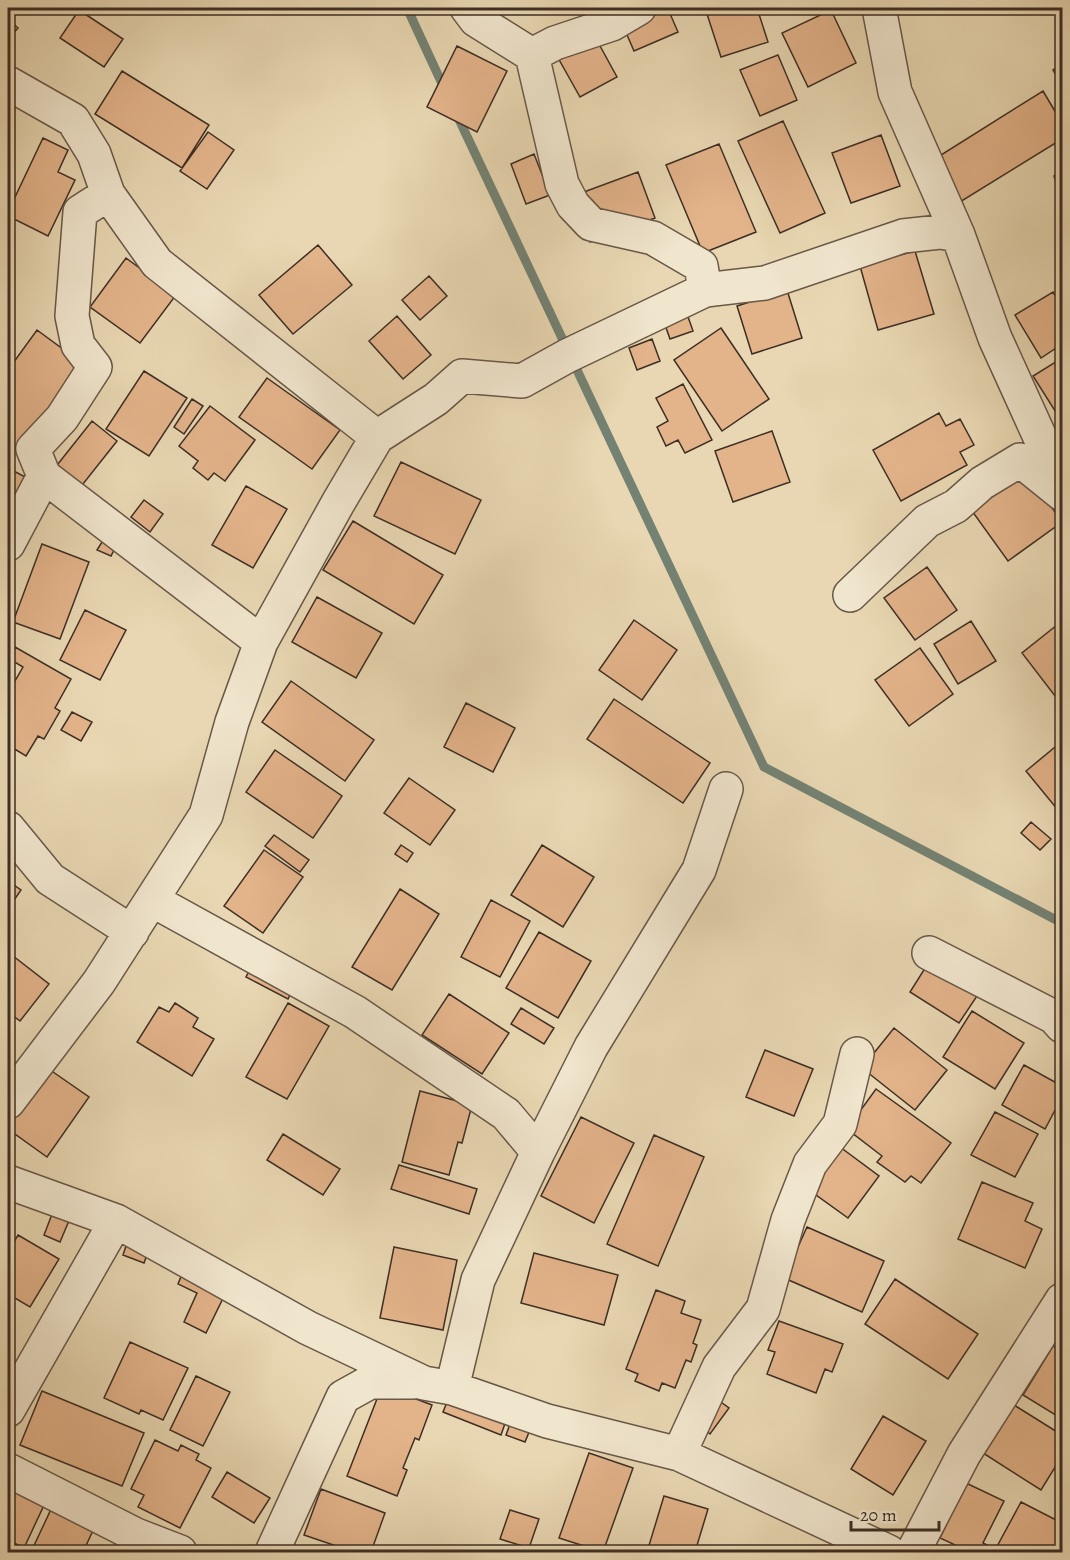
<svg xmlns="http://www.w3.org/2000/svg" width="1070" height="1560" viewBox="0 0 1070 1560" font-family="Alegreya,serif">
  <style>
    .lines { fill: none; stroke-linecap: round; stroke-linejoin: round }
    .stream { stroke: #748273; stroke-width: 9 }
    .building { fill: #e3b38a; stroke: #3d2e25; stroke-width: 1.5 }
    .minor-casing { stroke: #685848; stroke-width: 36 }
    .minor { stroke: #f0e5cd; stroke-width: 33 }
  </style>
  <rect width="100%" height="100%" fill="#e8d7b2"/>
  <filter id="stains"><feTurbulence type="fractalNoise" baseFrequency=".00333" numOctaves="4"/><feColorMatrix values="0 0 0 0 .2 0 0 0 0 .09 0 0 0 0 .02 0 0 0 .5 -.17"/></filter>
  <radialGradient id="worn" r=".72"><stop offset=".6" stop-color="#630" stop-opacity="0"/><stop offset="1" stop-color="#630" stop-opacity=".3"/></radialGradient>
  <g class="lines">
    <path class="stream" d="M407,8L445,90
      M456,113L764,767L1062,923"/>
  </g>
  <path class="building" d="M718,8H757L768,42L721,57L706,11Z
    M668,9L678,32L634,51L624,28Z
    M79,10L123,39L104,67L60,38Z
    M831,10L856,63L808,87L782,33Z
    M8,19L18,28L8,39Z
    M594,35L617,77L580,97L557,56Z
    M457,46L507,71L477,132L427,107Z
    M778,55L797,100L760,116L740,70Z
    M1062,64V86L1053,70Z
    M122,71L209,125L182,168L95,114Z
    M1043,91L1062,123V139L960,202L933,160Z
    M783,121L825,213L780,233L738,141Z
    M208,132L234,150L207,189L180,171Z
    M881,135L900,186L851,203L832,153Z
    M43,138L68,150L58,172L75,180L48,236L8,216V212Z
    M719,144L756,232L703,253L666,165Z
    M534,154L550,195L526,204L511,164Z
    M638,172L655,218L590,242L573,196Z
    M1062,173V203L1054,176Z
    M318,245L352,285L293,334L259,295Z
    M915,251L934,314L878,330L860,266Z
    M126,258L176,295L140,343L90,307Z
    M429,276L447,296L420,320L402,300Z
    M787,290L802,338L752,354L737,306Z
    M1053,292L1062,307V344L1041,358L1015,315Z
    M686,311L693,331L670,339L663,319Z
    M397,316L431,355L403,379L369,341Z
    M721,328L769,399L722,431L674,360Z
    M37,330L83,364L21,450L8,440V370Z
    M652,339L660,361L637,370L629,348Z
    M1062,358V422L1033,376Z
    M144,371L187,398L149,456L106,429Z
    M267,378L340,430L312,469L239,417Z
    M683,384L712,440L685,453L678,440L666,446L657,427L668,421L656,398Z
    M192,399L203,406L184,434L174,427Z
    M210,406L255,440L225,481L214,473L208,480L193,468L198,461L179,446Z
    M939,413L946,426L960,419L974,445L960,452L967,465L901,501L873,450Z
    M92,421L117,441L79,489L54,469Z
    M772,431L790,482L733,502L715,451Z
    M401,462L481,500L455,554L374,516Z
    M8,468L31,480L8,524Z
    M1027,472L1062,522L1008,561L972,511Z
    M246,486L287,509L253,568L212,545Z
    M144,500L163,514L150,532L131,517Z
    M353,521L443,575L414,624L323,570Z
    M107,534L119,540L111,556L97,550Z
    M42,544L89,562L60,639L13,622Z
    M927,567L957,610L915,640L884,598Z
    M317,597L382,633L356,678L292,642Z
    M85,610L126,630L100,680L60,660Z
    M634,620L677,650L642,700L599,670Z
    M971,621L996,661L958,684L934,644Z
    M1062,621V705L1022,653Z
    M15,647L71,679L55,708L60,711L44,739L38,736L26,756L8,745V693L23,667L8,658Z
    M920,648L953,694L909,726L875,680Z
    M291,681L374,740L345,781L262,722Z
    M614,699L710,763L683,803L587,739Z
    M466,703L515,728L493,772L444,747Z
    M72,712L92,722L81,741L61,730Z
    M1060,743L1062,747V815L1026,771Z
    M275,750L342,796L313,838L246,792Z
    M409,778L455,810L430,845L384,813Z
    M1031,822L1051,839L1040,850L1021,833Z
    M274,835L309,860L300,872L265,846Z
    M401,845L413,853L407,862L395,854Z
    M542,845L594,877L563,927L511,895Z
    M264,850L303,877L263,933L224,906Z
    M8,881L21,890L8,909Z
    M400,889L439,914L392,990L352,967Z
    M491,900L530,921L500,977L461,957Z
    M539,932L591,961L558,1018L506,988Z
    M8,952L49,984L20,1021L8,1012Z
    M254,962L296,983L288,999L246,977Z
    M927,965L977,996L959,1023L910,992Z
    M449,994L509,1033L482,1074L422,1035Z
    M175,1003L198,1018L193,1027L214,1039L192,1076L137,1042L159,1007L169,1012Z
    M288,1003L329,1026L287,1099L246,1077Z
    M521,1008L554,1028L544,1044L511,1024Z
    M972,1011L1024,1043L995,1089L943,1057Z
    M894,1028L947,1070L915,1110L862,1068Z
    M765,1050L813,1069L794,1116L746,1097Z
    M43,1065L89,1097L47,1157L8,1129V1115Z
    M1024,1065L1062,1086V1097L1045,1129L1002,1105Z
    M876,1089L951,1143L921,1183L911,1176L905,1182L877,1162L882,1156L847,1129Z
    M420,1091L472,1105L462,1143L458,1142L449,1175L402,1162Z
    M995,1112L1038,1134L1015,1177L971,1155Z
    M581,1117L634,1143L594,1223L541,1196Z
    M283,1134L340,1169L323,1195L267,1160Z
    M654,1135L704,1157L658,1266L607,1244Z
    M836,1144L879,1176L848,1218L805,1187Z
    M399,1165L477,1189L469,1214L391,1189Z
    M982,1182L1033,1203L1025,1221L1042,1229L1025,1268L958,1239Z
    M54,1209L71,1216L60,1242L44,1235Z
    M807,1227L884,1261L862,1312L784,1278Z
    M18,1235L59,1259L30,1307L8,1294V1253Z
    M127,1243L149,1249L144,1263L123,1255Z
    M394,1247L457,1260L443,1330L380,1318Z
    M534,1253L618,1275L604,1325L521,1303Z
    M185,1267L228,1288L206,1333L184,1322L197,1293L178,1284Z
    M895,1279L978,1334L948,1379L865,1324Z
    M656,1290L685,1301L681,1313L701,1320L693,1343L697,1345L691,1362L686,1360L675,1388L662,1383L659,1391L635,1381L638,1374L626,1369Z
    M779,1321L843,1344L832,1372L825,1369L816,1393L767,1374L775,1352L768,1350Z
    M130,1342L188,1368L163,1420L141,1410L139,1414L104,1398Z
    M1053,1346L1062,1352V1419L1023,1395Z
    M196,1376L230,1392L203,1446L170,1430Z
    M382,1386L432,1405L419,1440L415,1438L403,1468L407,1470L397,1496L347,1476Z
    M452,1390L509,1412L501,1435L443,1412Z
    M42,1391L144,1433L122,1486L20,1445Z
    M718,1400L729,1408L710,1434L700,1426Z
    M1014,1405L1062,1435V1456L1041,1490L983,1453Z
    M883,1416L926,1441L893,1495L851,1469Z
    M510,1424L532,1425L525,1442L506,1435Z
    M155,1440L178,1451L181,1445L199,1454L196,1460L211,1468L180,1528L138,1507L144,1495L131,1489Z
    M589,1453L633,1468L603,1552L559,1538Z
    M227,1472L270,1498L254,1523L212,1497Z
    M966,1483L1004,1501L983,1543L993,1548L991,1552H965L966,1550L940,1538Z
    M8,1486L45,1503L24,1548L8,1540Z
    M321,1489L385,1513L371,1552H354L304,1535Z
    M664,1496L708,1509L695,1552H647Z
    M1021,1502L1062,1523V1539L1055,1552H994Z
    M53,1505L96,1524L83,1552H31Z
    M510,1510L539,1519L529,1548L500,1539Z"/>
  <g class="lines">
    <defs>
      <path id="minor" d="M467,8L476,20L532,55L562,184L573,205L591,224L653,238L701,266L705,290
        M879,8L895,92L958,235L995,338L1054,468L1062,480
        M532,55L555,43L612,24L639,8
        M8,83L73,120L94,154L108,194L80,212L72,316L78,345L95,367L62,418L33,449L44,476L261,642
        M108,194L157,263L377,437
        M8,544L44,476
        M850,595L927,521L956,506L982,483L1020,460L1062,494
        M8,828L50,879L132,932
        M152,900L355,1012L506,1114L538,1152
        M929,953L1054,1017L1062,1026
        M8,1102L99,982L206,815L232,722L261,642L338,503L377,437L436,399L462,376L522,381L567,356L705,290L765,283L903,236L940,232L958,235
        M8,1182L116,1221L308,1328L424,1383L452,1388L547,1421L679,1454L889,1552
        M452,1388L478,1280L538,1152L591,1047L699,870L726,789
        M8,1410L116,1221
        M679,1454L719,1367L763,1309L788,1220L810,1164L840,1124L857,1054
        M8,1470L136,1535L180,1552
        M272,1552L343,1397L370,1382H413
        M913,1552L964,1454L1062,1300"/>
    </defs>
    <use href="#minor" class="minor-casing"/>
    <use href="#minor" class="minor"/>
  </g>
  <rect width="1070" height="1560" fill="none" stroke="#e8d7b2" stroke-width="30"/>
  <rect x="9" y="9" width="1052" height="1542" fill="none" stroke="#3d2e25" stroke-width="3"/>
  <rect x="15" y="15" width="1040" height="1530" fill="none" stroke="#3d2e25" stroke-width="1.5"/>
  <path d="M851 1521v9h88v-9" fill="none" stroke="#3d2e25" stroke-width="3"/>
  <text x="860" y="1521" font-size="18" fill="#3d2e25" stroke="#f0e5cd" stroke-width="4.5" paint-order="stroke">20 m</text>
  <rect width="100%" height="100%" filter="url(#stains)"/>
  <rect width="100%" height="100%" fill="url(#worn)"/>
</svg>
